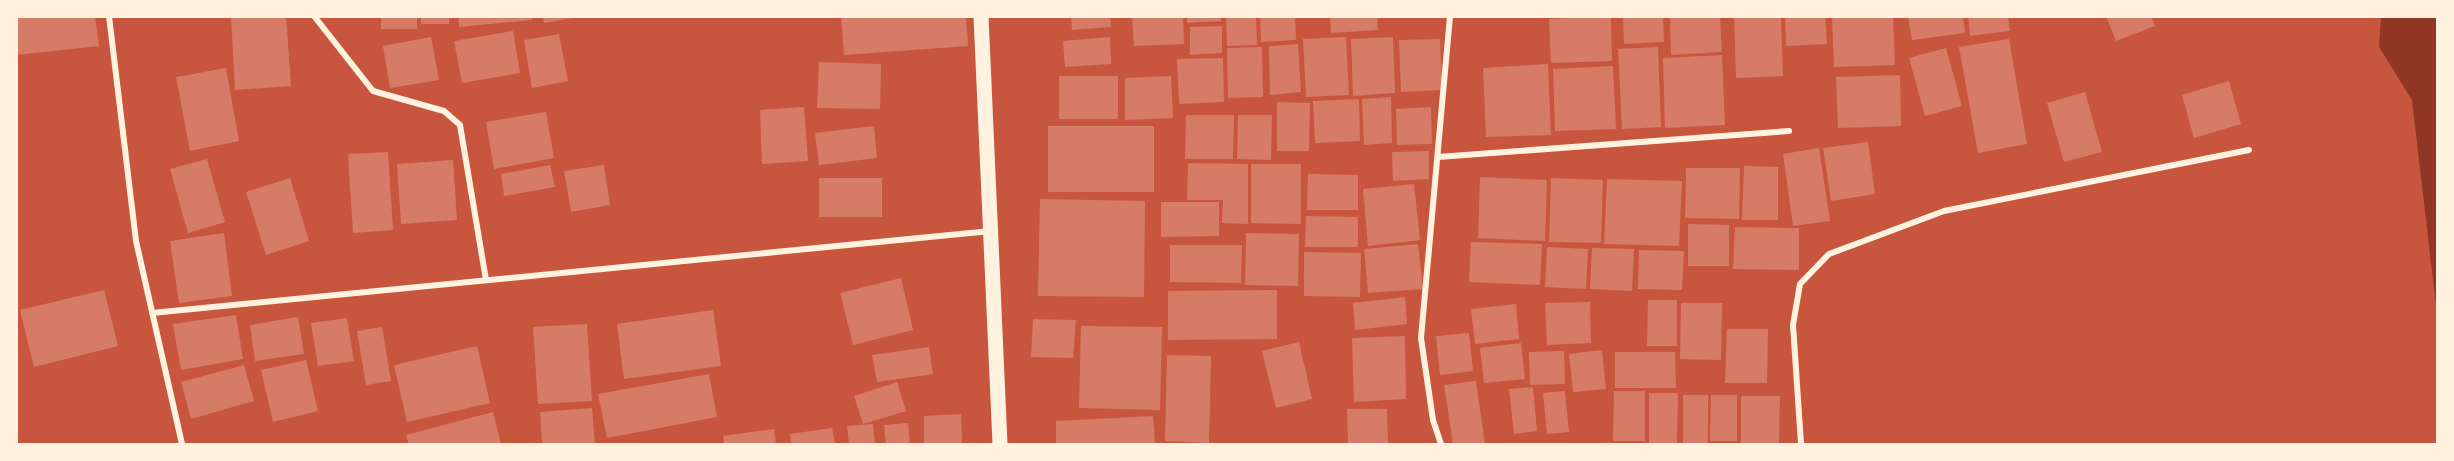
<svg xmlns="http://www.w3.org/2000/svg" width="2454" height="461" viewBox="0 0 2454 461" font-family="'Work Sans',sans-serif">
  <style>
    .water { fill: #8f3625 }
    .building { fill: #d67c66 }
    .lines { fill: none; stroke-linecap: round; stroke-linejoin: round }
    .minor { stroke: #fff3e0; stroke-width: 6 }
    .primary { stroke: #fff3e0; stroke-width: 15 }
  </style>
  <rect width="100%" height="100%" fill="#c8553d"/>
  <path class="water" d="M2381,17H2437V314L2412,100L2379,47Z"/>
  <path class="building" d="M16,16H95L99,46L16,55Z
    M231,16H286L291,86L235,90Z
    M381,16H417V29H381Z
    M421,16H449V24H421Z
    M458,16H532V20L459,27Z
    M543,16H572V18L544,23Z
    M841,16H966L968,46L844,55Z
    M1071,16H1110L1111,27L1072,30Z
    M1132,16H1183L1184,44L1134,46Z
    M1187,16H1221V21L1187,23Z
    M1226,16H1256L1257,45L1227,46Z
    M1260,16H1295L1296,40L1261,42Z
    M1330,16H1377L1378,30L1331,33Z
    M1611,16L1612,61L1551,63L1549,19Z
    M1623,16H1663L1664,42L1624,44Z
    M1670,16H1720L1722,52L1671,55Z
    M1734,16H1781L1783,76L1736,78Z
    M1785,16H1825L1827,44L1786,46Z
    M1832,16H1893L1895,65L1834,67Z
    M1908,16H1963L1965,33L1912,40Z
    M1968,16H2008L2010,31L1970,36Z
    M2106,16H2151L2155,26L2116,41Z
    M1222,26V53L1190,55V27Z
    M513,31L520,73L462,83L454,41Z
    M559,34L568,81L532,88L524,40Z
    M431,37L439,80L390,88L383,46Z
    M1110,37L1111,64L1065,67L1063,41Z
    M1346,37L1349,95L1306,97L1303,39Z
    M1393,37L1395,93L1353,96L1351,39Z
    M1440,39L1442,90L1401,92L1399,40Z
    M2009,39L2027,144L1978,153L1959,47Z
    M1298,44L1301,92L1270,95L1269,46Z
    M1262,47L1263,97L1228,98L1227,48Z
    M1658,47L1661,127L1622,129L1618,49Z
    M1946,48L1962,106L1925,116L1909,58Z
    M1722,55L1725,125L1665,128L1663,58Z
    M1223,58L1224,102L1179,104L1177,59Z
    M819,62L881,64L880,109L817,108Z
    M1548,64L1551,135L1486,137L1483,68Z
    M1613,66L1616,129L1555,131L1553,69Z
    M226,68L239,141L190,151L176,77Z
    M1900,75L1901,126L1838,128L1836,77Z
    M1059,76H1118V119H1059Z
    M1171,76L1173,118L1125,120V78Z
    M2229,81L2241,124L2194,138L2182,95Z
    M2085,92L2102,152L2064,162L2047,103Z
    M1391,97L1392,143L1364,145L1362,99Z
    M1359,99L1360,141L1315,143L1313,101Z
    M1277,102L1310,103L1309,151H1277Z
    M804,107L808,161L762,164L760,110Z
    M1431,107L1432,144L1397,145L1396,109Z
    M546,112L554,158L494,169L486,122Z
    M1186,115H1234L1233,159H1185Z
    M1238,115H1272L1271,160L1237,159Z
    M874,126L877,158L819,165L815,133Z
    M1048,126H1154V192H1048Z
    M1868,142L1875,194L1831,201L1823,148Z
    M1819,148L1830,221L1793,226L1783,154Z
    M1429,151V179L1393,181L1392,152Z
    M388,152L393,230L353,233L348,154Z
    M207,159L225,222L188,233L170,169Z
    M453,160L457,220L401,224L397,164Z
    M1188,163L1248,164V224L1222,223L1223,200H1187Z
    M1251,164H1301V224L1251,223Z
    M550,165L555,187L504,196L501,174Z
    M604,165L610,205L571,212L564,171Z
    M1744,166L1778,167V220H1742Z
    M1686,168H1740L1739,219L1685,218Z
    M1308,174L1358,175V210H1307Z
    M1480,177L1547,180L1545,241L1478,238Z
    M290,178L309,241L266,255L246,192Z
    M819,178H882V217H819Z
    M1551,178L1603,180L1601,243L1549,242Z
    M1607,179L1682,181L1679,246L1604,244Z
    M1414,184L1420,240L1368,246L1363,189Z
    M1040,199L1145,201L1144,297L1038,296Z
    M1161,202H1219V236L1161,237Z
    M1306,216L1358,217V247H1305Z
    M1688,224L1729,225V266H1688Z
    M1735,227L1799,228V270L1733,269Z
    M224,233L232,296L179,303L170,241Z
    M1246,233L1299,234L1298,286L1245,285Z
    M1471,242L1542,244L1540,285L1469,282Z
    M1418,244L1423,289L1368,293L1364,249Z
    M1170,245H1242L1241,283L1170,282Z
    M1547,247L1588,249L1586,289L1545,287Z
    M1592,248L1634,249L1632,291L1590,289Z
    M1639,250L1684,251L1682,290L1638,289Z
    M1304,252L1361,253L1360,297L1304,296Z
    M901,278L913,330L853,345L840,293Z
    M104,290L118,346L34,367L20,310Z
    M1277,290V339L1168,340V291Z
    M1405,297L1407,324L1355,330L1353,303Z
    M1648,300H1677V346H1647Z
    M1590,302L1591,343L1547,345L1545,303Z
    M1681,303H1722L1721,360L1680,359Z
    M1516,304L1519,339L1475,344L1471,309Z
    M713,310L721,366L624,379L617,324Z
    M236,315L243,359L181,370L173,324Z
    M298,317L304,354L255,361L250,325Z
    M347,318L354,361L318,366L311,323Z
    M1033,319L1076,320L1073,358L1031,357Z
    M587,324L592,401L538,404L533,327Z
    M1081,326L1162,327L1160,410L1079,408Z
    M382,327L391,381L366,385L357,331Z
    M1727,329H1768L1767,383H1725Z
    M1469,333L1473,371L1440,375L1436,336Z
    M1405,336L1406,399L1354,402L1352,338Z
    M1299,342L1312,399L1276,408L1262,351Z
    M1521,343L1525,379L1484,383L1480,348Z
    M477,346L490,403L407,422L394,365Z
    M929,347L933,374L877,382L872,355Z
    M1602,350L1606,389L1573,392L1569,354Z
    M1564,351L1565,384L1530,385L1529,352Z
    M1615,352H1675L1676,388H1615Z
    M1167,355L1211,356L1209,443L1165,441Z
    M306,360L318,411L273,422L261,370Z
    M244,365L254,401L191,419L181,382Z
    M709,374L717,417L607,438L598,394Z
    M1476,381L1485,444H1453L1444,385Z
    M897,382L906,411L863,424L854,396Z
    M1533,387L1537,431L1514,434L1509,389Z
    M1565,391L1569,432L1547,434L1543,393Z
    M1614,391H1645V441H1613Z
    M1649,393H1678L1677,443H1649Z
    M1683,395H1708V444H1683Z
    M1711,395H1737V441H1710Z
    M1741,396H1780L1779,444H1741Z
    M592,408L595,444H542L540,412Z
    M1347,409H1387L1388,444H1348Z
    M493,412L501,444H409L406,435Z
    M961,414L962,444H924V416Z
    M1153,416L1155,444H1056V421Z
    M908,423L910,444H886L884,425Z
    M873,424L875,444H849L847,426Z
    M832,428L835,444H791L790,434Z
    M774,429L776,444H724L723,436Z"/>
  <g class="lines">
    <path class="minor" d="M109,16L136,241L182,444
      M314,16L373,91L444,111L460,125L486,280
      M1438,157L1789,131
      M152,313L991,231
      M1441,444L1433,420L1421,338L1450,16
      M1801,444L1793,325L1800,284L1829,254L1944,211L2249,150"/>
    <path class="primary" d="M981,16L1000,444"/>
  </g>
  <rect width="2454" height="461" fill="none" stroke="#fff3e0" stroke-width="36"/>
</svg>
